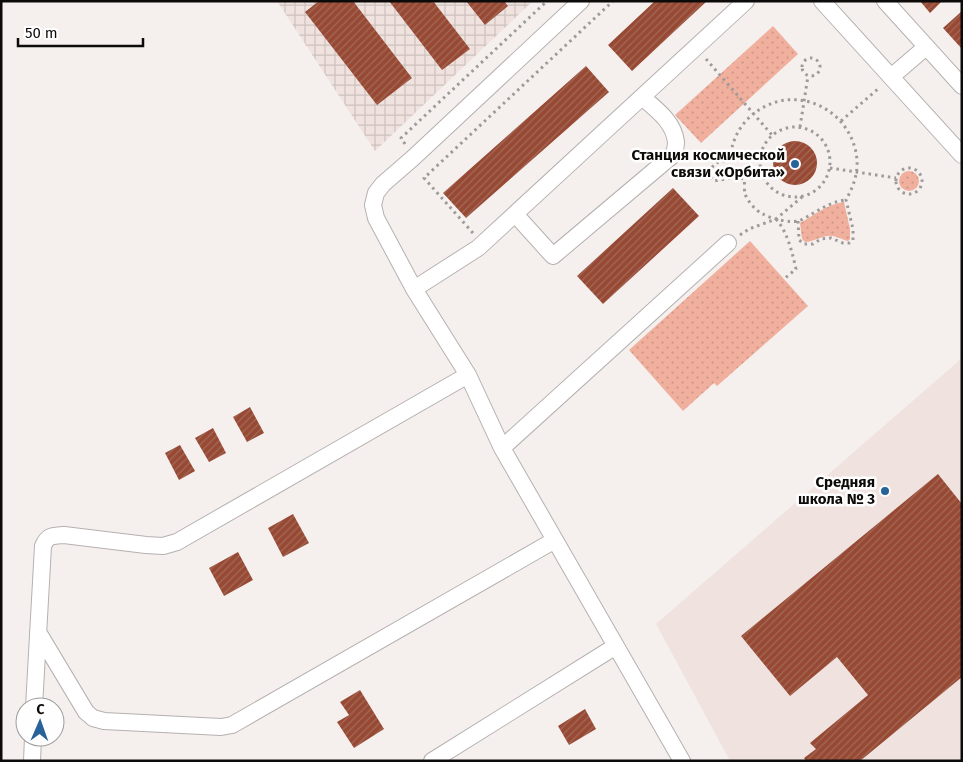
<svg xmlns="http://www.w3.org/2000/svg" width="963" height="762" viewBox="0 0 963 762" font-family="'Fira Sans',sans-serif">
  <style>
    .built { fill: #f0e3df }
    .industrial { fill: url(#industrial-grid) }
    .park { fill: url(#park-dots) }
    .building { fill: url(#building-hatch) }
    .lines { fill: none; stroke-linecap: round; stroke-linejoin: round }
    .minor-casing { stroke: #b6b1b0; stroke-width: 18 }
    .path { stroke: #9e9a98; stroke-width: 3; stroke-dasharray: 2.5 4; stroke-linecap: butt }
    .minor { stroke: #fff; stroke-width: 16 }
    .poi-dot { fill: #276299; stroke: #fffefe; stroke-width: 2 }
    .labels { text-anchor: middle; stroke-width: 5; stroke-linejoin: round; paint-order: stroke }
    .poi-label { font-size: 15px; font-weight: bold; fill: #0d0b0a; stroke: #fffefe; text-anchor: end }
  </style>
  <defs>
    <pattern id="industrial-grid" width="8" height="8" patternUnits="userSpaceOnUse" patternTransform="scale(1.25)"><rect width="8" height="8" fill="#f0e3df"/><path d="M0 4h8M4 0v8" fill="none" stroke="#cdc1be"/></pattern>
    <pattern id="park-dots" width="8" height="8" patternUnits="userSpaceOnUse" patternTransform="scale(1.25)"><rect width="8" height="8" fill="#f1b09e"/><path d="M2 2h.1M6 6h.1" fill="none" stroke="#cd9687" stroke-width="1.8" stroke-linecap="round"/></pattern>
    <pattern id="building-hatch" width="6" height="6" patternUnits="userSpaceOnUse" patternTransform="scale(1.25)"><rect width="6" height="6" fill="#984933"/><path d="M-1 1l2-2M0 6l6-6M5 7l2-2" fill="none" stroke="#a16a5a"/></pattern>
  </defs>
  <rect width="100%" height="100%" fill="#f5f0ee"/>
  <path class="built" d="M962,358V761H730L656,624Z"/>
  <path class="industrial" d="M277,1H533L375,151Z"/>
  <path class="park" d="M773,26L798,54L701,143L675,115Z
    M899 181a10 10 0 1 1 20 0a10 10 0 1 1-20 0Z
    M844,202L850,229V239L848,241C842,240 835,235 829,236C820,236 814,242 805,242L802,239L800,223C814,215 828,204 844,202Z
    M750,241L808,306L717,386L714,383L683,411L629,350Z"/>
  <path class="building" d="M319,1H353L412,78L377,105L305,12Z
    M389,1H433L470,49L442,70Z
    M466,1H504L508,6L485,25Z
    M655,1H707L632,71L608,45Z
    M920,1H942L930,13Z
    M962,11V49L943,28Z
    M586,66L609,92L466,218L443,193Z
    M773 163a22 22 0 1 1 44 0a22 22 0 1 1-44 0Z
    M673,188L699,216L603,304L577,276Z
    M250,407L264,433L247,442L233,417Z
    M213,428L226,453L209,462L195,438Z
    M180,445L195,471L179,480L165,453Z
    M938,474L962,504V677L860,761H806L804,758L816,749L810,743L868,695L837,657L790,696L741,636Z
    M293,514L309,543L283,557L268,528Z
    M238,552L253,580L224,596L209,568Z
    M360,690L384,729L354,748L337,722L349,715L340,702Z
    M585,709L596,729L569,745L558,726Z"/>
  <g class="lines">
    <defs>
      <path id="minor" d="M581,1L413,158L383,184L376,193L373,205L376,218L414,289L468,375L502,448L682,761
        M822,1L962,155
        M885,1L962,86
        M891,77L926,47
        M515,214L553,256L674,154C675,150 676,146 676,142C674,122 656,109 642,97
        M414,289L478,248L746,1
        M502,448L728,243
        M38,632L86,712L93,718L104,721L221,727L232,725L555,540
        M34,707L43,546C48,535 52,536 64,535L146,545L163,546L177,542L468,375
        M32,761L33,737
        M432,761L616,646"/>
    </defs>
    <use href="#minor" class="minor-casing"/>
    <path class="path" d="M802 67a9 9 0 1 1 18 0a9 9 0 1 1-18 0Z
      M706,59L772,135
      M841,121L879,88
      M760 162a35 35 0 1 1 70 0a35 35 0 1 1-70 0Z
      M800,127L808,76
      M405,144L401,138L547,1
      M830,168L896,178
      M896 181a13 13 0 1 1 26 0a13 13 0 1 1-26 0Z
      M776,219C788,233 792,252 796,269L784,279
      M798,221L799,240L804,244H813L821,239L831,238L843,243H849L853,240V229L846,200C853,187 858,174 857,160C854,120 815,91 776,102C763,106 750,114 742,126C734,136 732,148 728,161C716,161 713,163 709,175L714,181L737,177L744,179C745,184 744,190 745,194C748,202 756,211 763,214C771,219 793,224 801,220C817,212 828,202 846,200
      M473,233L424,178L613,1
      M740,235L749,229L776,219L802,197"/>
    <use href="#minor" class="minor"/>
  </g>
  <g class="poi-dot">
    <circle cx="795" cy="164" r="5"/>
    <circle cx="885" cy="491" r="5"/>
  </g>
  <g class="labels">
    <g class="poi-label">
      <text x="785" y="160">Станция космической<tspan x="785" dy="17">связи «Орбита»</tspan></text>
      <text x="875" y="487">Средняя<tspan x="875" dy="17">школа № 3</tspan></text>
    </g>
  </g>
  <rect width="963" height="762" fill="none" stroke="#0d0b0a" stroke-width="5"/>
  <g transform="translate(40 722) rotate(2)"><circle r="24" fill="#fffefe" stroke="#9e9d9c"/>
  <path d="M0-4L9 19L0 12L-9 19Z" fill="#276299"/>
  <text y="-8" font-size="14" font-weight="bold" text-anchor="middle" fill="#0d0b0a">С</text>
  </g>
  <path d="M18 38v8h125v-8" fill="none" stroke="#0d0b0a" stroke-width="2.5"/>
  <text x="25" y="38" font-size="15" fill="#0d0b0a" stroke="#fffefe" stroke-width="4" paint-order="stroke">50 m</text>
</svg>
